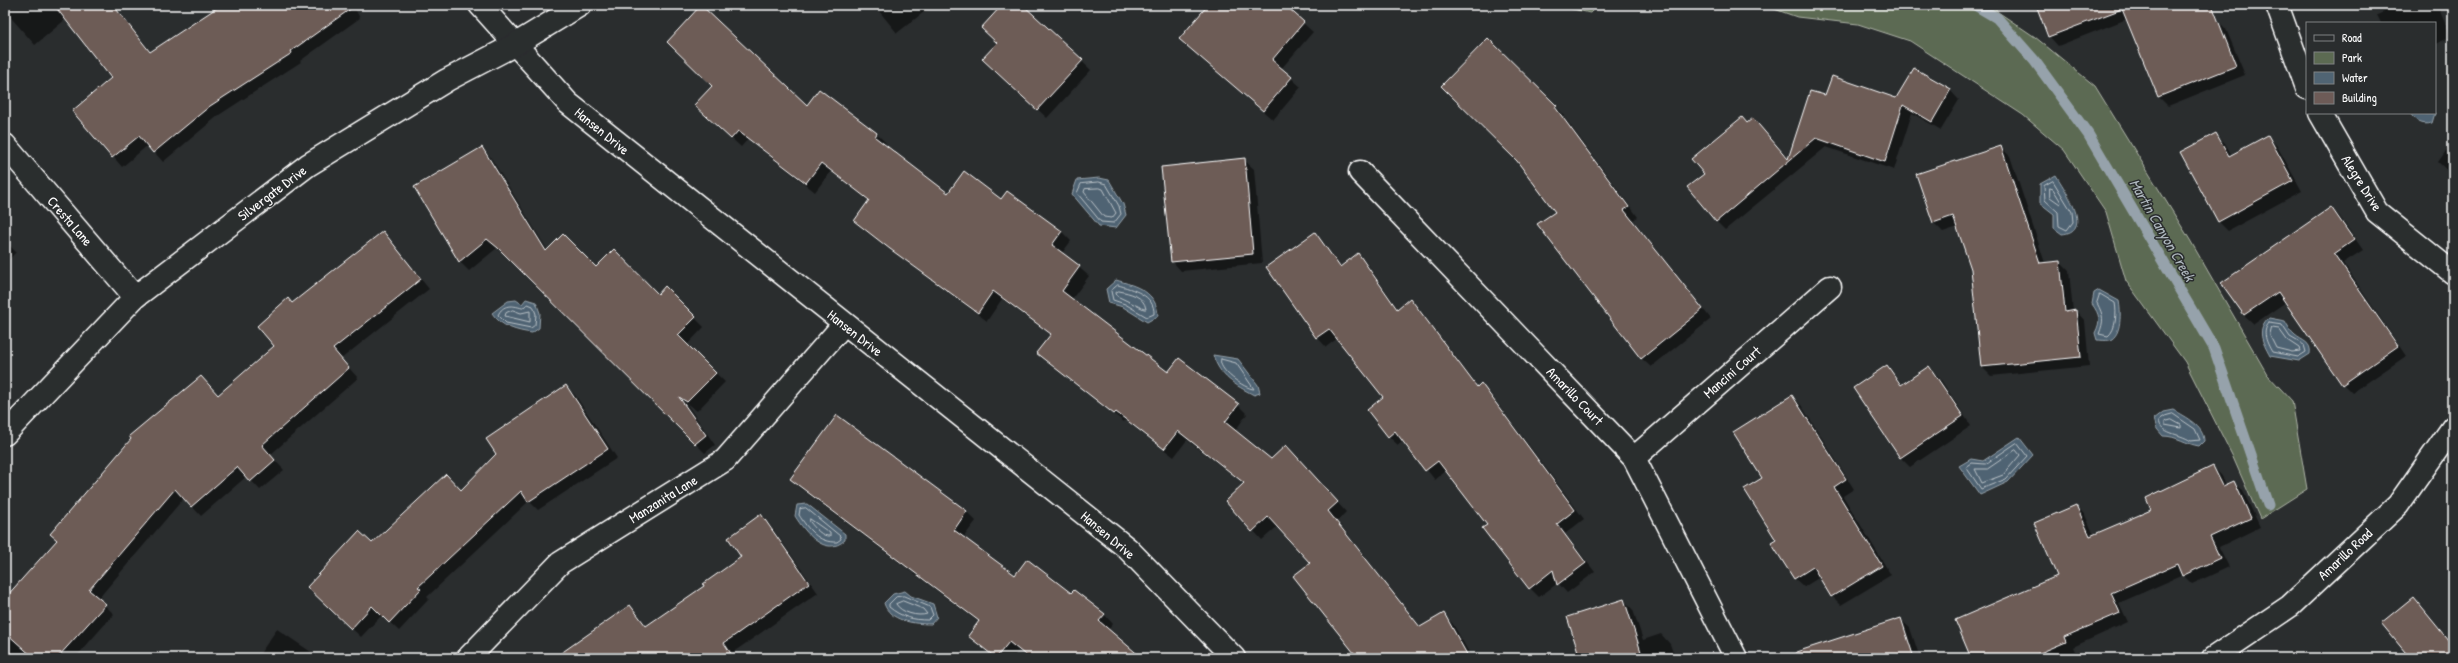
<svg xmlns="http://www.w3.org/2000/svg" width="2458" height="663" viewBox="0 0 2458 663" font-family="'Patrick Hand',sans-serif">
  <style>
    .green { fill: #5c6a52; stroke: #aeb4a8 }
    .water { fill: #506473; stroke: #96a2ab }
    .shadow { fill: #0007 }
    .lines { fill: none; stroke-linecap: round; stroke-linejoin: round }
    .shore { stroke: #b9c1c7; stroke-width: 1 }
    .stream { stroke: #96a2ab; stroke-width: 11 }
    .building { fill: #6d5b57; stroke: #fff }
    .minor-casing { stroke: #fff; stroke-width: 25 }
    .tertiary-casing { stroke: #fff; stroke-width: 25 }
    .minor { stroke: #2a2d2e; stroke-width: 22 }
    .tertiary { stroke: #2a2d2e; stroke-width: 22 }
    .labels { text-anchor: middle; stroke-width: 3; stroke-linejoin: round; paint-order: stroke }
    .street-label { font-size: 14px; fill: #fff; stroke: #2a2d2e }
    .water-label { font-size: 15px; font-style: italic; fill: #b0b9c0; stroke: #2a2d2e }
  </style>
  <rect width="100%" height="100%" fill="#2a2d2e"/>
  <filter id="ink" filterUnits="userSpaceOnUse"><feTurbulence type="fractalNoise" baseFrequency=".025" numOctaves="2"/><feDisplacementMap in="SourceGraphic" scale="8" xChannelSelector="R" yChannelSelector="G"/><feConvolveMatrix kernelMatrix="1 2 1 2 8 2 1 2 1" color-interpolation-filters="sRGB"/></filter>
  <g filter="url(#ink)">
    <path class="green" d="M1556,5H1598L1590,13Z
      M1763,5H1993L1998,12L2035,37L2095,86L2190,240L2267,374L2292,401L2307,489L2260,519L2232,455L2185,362L2126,281L2106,212L2064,150L2023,115L1910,41L1858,24L1797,17Z"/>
    <path class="water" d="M2410,113H2435L2432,123C2422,126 2415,121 2410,113Z
      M2056,175C2064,189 2095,231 2062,234L2054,228V214L2040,203V184Z
      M1099,178L1109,180L1123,204L1126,215L1116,228L1099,226L1072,194L1077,180Z
      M1116,280C1137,286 1157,292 1158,316L1147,322L1123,307L1109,303L1106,289Z
      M2099,290L2119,301C2121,311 2122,335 2110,340C2106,341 2100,340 2097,340L2095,333C2101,321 2100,315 2092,304L2094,293Z
      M526,299L536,302L540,313L539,328L532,333C517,331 501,327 492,313L508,301L516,300L522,304Z
      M2269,318L2285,321C2288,326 2291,332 2295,335C2302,341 2312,342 2310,354L2299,361L2270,356C2262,341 2256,331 2269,318Z
      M1213,355L1238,359L1258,385L1260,393L1254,395C1235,385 1220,377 1213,355Z
      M2173,410C2185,417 2204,426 2204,441L2199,446C2186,444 2177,436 2163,436L2157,429L2154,419L2163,412Z
      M2019,437L2033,455L2008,482L1980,495L1959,466L1971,459L1983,461Z
      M807,504L845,534V540C825,558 805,532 795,516L797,505Z
      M905,591L911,596L933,604L937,617L931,624C914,624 889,621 884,603L893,594Z"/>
    <path class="shadow" d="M5,5H112L151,52L223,5H362L355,9L360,18L300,61L301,62L219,115L163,162L148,145L122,167L74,111L113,78L66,19L35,45L5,11Z
      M874,5H933L897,33Z
      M1004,5H1022L1091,70L1047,118L993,68Z
      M1209,5H1283L1313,32L1281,69L1301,87L1273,120L1181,39Z
      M2037,5H2185L2217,20L2226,29L2245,75L2168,106L2158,96L2127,19L2058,46L2049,36Z
      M2384,5H2450L2439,9L2451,37L2435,44V23H2381L2377,15L2386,11Z
      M1488,39L1565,116L1564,117L1638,217L1633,220L1711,319L1651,367L1641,358L1556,212Z
      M820,90L877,134L886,143L884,145L948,195L1001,201L1062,232L1071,241L1062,253L1089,276L1072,299L1168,373L1238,405L1247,414L1235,431L1271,460L1295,456L1346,512L1337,521L1421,628L1444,615L1453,624L1472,658H1359L1311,563L1278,526L1262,540L1226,501L1245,484L1187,440L1174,457L1125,420L1124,422L1038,353L1052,335L1002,299L987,321L864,230L855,221L870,202L831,171L815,192L748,139L741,147L705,114L807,106Z
      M1950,90L1959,100L1941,130L1912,113L1894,170L1826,147L1725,230L1716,221L1747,124L1753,119L1789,159L1826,97L1897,99Z
      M2215,134L2225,143L2232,156L2267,136L2277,146L2302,191L2228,231L2219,222L2181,153Z
      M2453,141V176L2438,162Z
      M2000,147L2010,156L2045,263L2060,262L2069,271L2073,312L2076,311L2085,321L2089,366L1991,376L1982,367L1972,269L1958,227L1943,232L1934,223Z
      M482,148L491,158L548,251L658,295L665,288L704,327L687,345L725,382L697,411L686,403L715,445L705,453L497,248L469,271L460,262L416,187Z
      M1244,160L1254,169L1262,263L1181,271L1172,261Z
      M2331,208L2340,217L2363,250L2343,263L2406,356L2352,393L2343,384L2286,302L2254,324L2244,315Z
      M383,232L429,289L341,359L358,378L270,455L284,470L260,490L247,476L201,516L184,498L98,599L114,614L75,658H5V599L201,377L219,396L275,346L293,304Z
      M1315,233L1341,267L1358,255L1367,264L1398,309L1410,300L1419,309L1478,387L1481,385L1490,394L1584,519L1565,534L1595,572L1567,593L1558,583L1539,597L1530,588L1488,525L1447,470L1435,480L1404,441L1398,445L1388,436L1384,397L1338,338L1326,347L1317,337Z
      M5,241L16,252L5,264Z
      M5,300L11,306L5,313Z
      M1887,366L1903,385L1929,368L1939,377L1971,426L1910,467L1901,458L1854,388Z
      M565,386L575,395L617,458L538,510L529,501L427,597L429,599L399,631L382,615L361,637L317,596L372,544L462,492Z
      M1792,396L1801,405L1854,489L1843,496L1891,575L1841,605L1832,596L1820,577L1804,587L1794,578L1777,540L1763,479Z
      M837,417L967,512L976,521L963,538L1015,576L1071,594L1104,614L1113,624L1108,630L1140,658H1028L1018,651L1013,658H995L979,645L970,636L980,623L800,488L791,479Z
      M2213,467L2222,476L2226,485L2233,482L2243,491L2260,527L2219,547L2229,567L2192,584L2183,575L2119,603L2128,622L2073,647L2075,651L2058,658H1972L2058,577L2076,506L2085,515L2094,535L2153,511Z
      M761,516L770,525L818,593L732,653L736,658H561L630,606L647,626L705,586L742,557Z
      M2413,598L2453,645V658H2411Z
      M1624,600L1633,610L1643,640L1661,634L1670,644L1675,658H1581Z
      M1900,619L1910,628L1920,658H1831Z
      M277,629L320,658H257Z"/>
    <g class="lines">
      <path class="shore" d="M2053,181L2072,212L2073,222L2067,230L2059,226L2058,212L2045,200L2044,186Z
        M1099,182L1106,184L1119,206L1121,214L1114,223L1101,222L1077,193L1081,184Z
        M1099,188L1103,189L1116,213L1112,218L1104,217L1084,192L1085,189Z
        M2050,188L2053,189L2061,202L2060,204L2050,197Z
        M1118,285C1132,289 1155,295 1154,314L1147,317L1125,304L1113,300L1111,291Z
        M1119,291C1130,293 1144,296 1146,309H1144L1117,296L1116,293Z
        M2100,294L2115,303C2117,313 2116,330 2108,336L2099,334C2104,321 2104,316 2097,303Z
        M528,304L533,306L536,314L535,325L531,328L506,323L498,315C503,304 512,305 522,308Z
        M513,310L521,313L530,311V322L505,316L506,313Z
        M2269,323L2282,325L2290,337L2304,345L2306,352L2298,357L2272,352C2267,343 2261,332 2269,323Z
        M2272,328L2279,329L2287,340L2299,348L2300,351L2292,352L2276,348L2270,336Z
        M1221,359L1236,363L1254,389C1245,389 1216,369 1221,359Z
        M2173,414L2195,429L2200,440L2191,441C2179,433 2160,434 2159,420L2165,416Z
        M2172,420L2181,425V428L2165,425V422Z
        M2017,443L2027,456L2006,479L1981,489L1966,467L1972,463L1985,464Z
        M2016,450L2020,455L2003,475L1982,483L1975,469H1987Z
        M806,508L840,536L841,539L837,542C818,543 808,529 799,515L800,509Z
        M810,519L830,533V536C822,537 815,528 810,522Z
        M904,596L930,607L933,615L928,620C913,620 901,617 889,607V604L896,597Z
        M903,601L923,609L927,614C918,617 901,613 896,604Z"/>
      <path class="stream" d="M1975,5L1997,18L2034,60L2088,134L2214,348L2268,505"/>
    </g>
    <path class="building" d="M54,5H113L150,52L221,5H356L291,51L292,53L210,106L153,153L139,136L112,158L72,111L111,78Z
      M701,5L807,105L819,89L877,133L875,137L948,193L964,171L1001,199L1007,191L1062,231L1052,245L1080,266L1062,291L1168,372L1179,358L1239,404L1225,422L1271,459L1286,445L1338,502L1328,511L1420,627L1444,613L1469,658H1358L1293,576L1310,563L1268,517L1252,532L1225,501L1244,483L1178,431L1164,449L1116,412L1114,414L1036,353L1051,334L993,291L978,313L890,249L854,221L869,200L821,163L806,183L738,131L731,139L694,105L712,86L667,42Z
      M1002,5H1023L1083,60L1037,110L982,59L997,43L981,28Z
      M1208,5H1285L1304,22L1272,60L1292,77L1263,111L1179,39Z
      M2036,5H2212L2236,66L2158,97L2122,9L2048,37Z
      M1488,38L1557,106L1555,107L1629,207L1624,210L1703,309L1641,359L1537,224L1555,212L1517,161L1441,86Z
      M1914,68L1951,89L1932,122L1903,105L1885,162L1816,138L1716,222L1687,187L1704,174L1691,159L1742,117L1747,123L1753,118L1788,159L1810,91L1825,95L1832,76L1896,98Z
      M2216,133L2229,156L2268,135L2293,181L2218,222L2180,152Z
      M2001,146L2040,263L2060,261L2065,312L2076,310L2081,357L1981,367L1971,269L1953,216L1933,223L1916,174Z
      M482,147L546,251L563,234L596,267L614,249L658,294L665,286L696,317L678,335L716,373L687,402L679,397L706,435L695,444L498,248L487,239L459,262L414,187Z
      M1245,158L1253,254L1171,262L1161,167Z
      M2331,207L2354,240L2334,254L2398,346L2342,385L2278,292L2244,315L2221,283Z
      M383,231L421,279L333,349L349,368L262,445L275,460L250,482L237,467L191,507L175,489L89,590L106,604L57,658H34L5,632V598L57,540L50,534L131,439L129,436L201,376L218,395L274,346L257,326L288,298L292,303Z
      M1315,232L1340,267L1358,253L1397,309L1410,298L1477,387L1481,383L1575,510L1557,524L1586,563L1557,585L1553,570L1529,589L1482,528L1487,525L1438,461L1425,471L1395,431L1388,437L1367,410L1383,397L1329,329L1316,338L1266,267Z
      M1887,365L1901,385L1929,366L1963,416L1900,458L1853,388Z
      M566,385L608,449L528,502L521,491L418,587L421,589L389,623L372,606L351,629L307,587L359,531L372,543L446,474L461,490L496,454L486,439Z
      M1792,395L1846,479L1834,487L1882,566L1831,597L1813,567L1794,579L1771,543L1776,540L1744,489L1762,478L1733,432Z
      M837,415L967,511L954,530L1015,575L1027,559L1071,593L1074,590L1105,614L1099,621L1142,658H1029L1009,642L996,658L968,636L979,621L790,479Z
      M2213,466L2223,486L2234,481L2251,518L2210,537L2220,558L2182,576L2177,564L2111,593L2120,613L2064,637L2066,642L2028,658H1971L1955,620L2057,576L2034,523L2076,505L2090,536L2151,510L2146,498Z
      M761,514L809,583L724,643L734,658H554L630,605L646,626L704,586L703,584L741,557L728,538Z
      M2413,597L2453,646V658H2410L2381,623Z
      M1624,599L1643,658H1580L1567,617Z
      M1901,618L1914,658H1797L1796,652Z"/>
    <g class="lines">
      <defs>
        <path id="minor" d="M480,5L568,103L1127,548L1234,658
          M2277,5L2307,88
          M2320,113L2377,212L2453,273
          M5,145L135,297
          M1360,172L1634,458L1736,658
          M1634,458L1830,287
          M468,658L560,563L725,460L844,324
          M2213,658L2290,606L2398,505L2453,427"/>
        <path id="tertiary" d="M5,434L135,297L308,165L447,80L516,44L580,5"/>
      </defs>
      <use href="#minor" class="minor-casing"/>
      <use href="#tertiary" class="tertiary-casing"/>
      <use href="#minor" class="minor"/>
      <use href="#tertiary" class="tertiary"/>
    </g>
  </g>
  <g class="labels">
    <g class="street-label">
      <text transform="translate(602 131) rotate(39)" y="5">Hansen Drive</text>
      <text transform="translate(2362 183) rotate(58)" y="5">Alegre Drive</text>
      <text transform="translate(272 193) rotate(-37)" y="5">Silvergate Drive</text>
      <text transform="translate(70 221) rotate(49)" y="5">Cresta Lane</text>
      <text transform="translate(855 333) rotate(38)" y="5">Hansen Drive</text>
      <text transform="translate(1732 372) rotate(-41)" y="5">Mancini Court</text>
      <text transform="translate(1575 396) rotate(46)" y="5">Amarillo Court</text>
      <text transform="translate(663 499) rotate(-32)" y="5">Manzanita Lane</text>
      <text transform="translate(1108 535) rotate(40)" y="5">Hansen Drive</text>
      <text transform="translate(2345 554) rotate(-43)" y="5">Amarillo Road</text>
    </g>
    <g class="water-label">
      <text transform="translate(2162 230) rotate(60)" y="5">Martin Canyon Creek</text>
    </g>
  </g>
  <rect width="2458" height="663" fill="none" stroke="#2a2d2e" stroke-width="20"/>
  <rect x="10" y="10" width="2438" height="643" fill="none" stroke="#fff" stroke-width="1.5" filter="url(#ink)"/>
  <rect x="2306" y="22" width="130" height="92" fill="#2a2d2e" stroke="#7f8182"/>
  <rect x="2314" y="35" width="20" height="6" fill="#2a2d2e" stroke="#7f8182"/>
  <text x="2342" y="42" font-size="12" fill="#ffffff">Road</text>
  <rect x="2314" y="52" width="20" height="12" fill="#5c6a52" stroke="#7f8182"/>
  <text x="2342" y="62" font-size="12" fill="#ffffff">Park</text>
  <rect x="2314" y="72" width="20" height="12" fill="#506473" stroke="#7f8182"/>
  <text x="2342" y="82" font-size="12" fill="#ffffff">Water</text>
  <rect x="2314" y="92" width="20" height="12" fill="#6d5b57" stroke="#7f8182"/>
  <text x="2342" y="102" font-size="12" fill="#ffffff">Building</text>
</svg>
